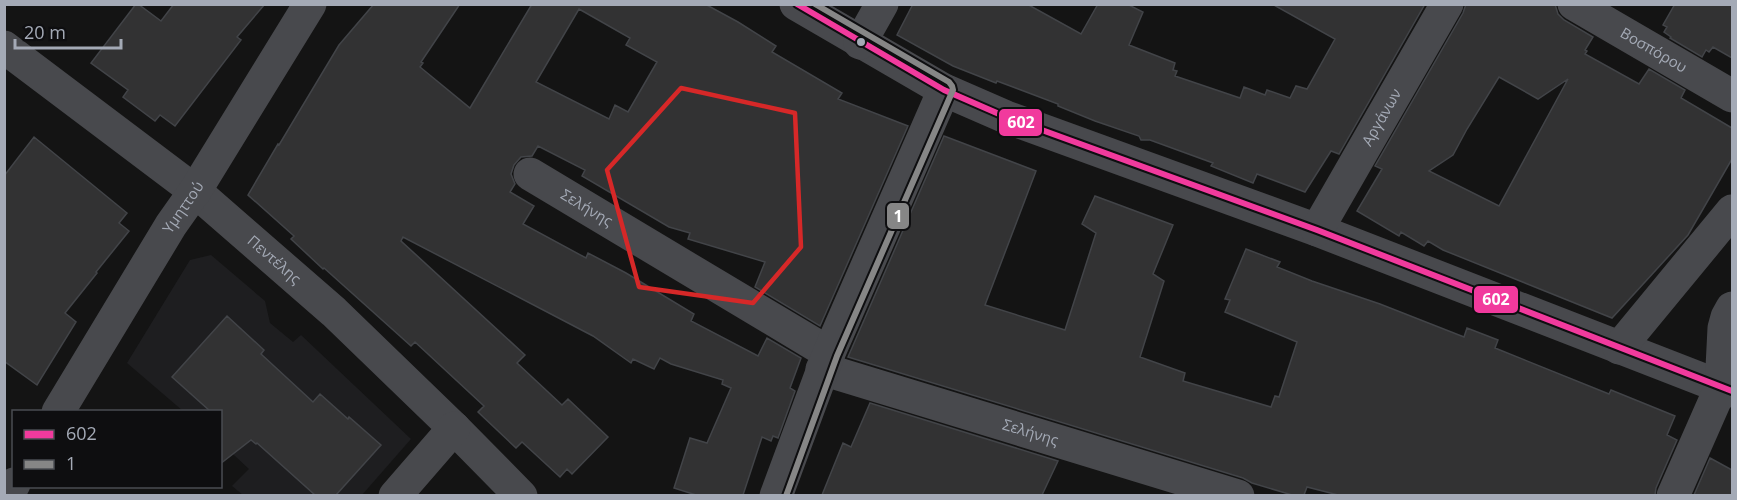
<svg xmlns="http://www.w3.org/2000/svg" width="1737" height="500" viewBox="0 0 1737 500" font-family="'Open Sans',sans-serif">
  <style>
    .built { fill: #1e1e20 }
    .building { fill: #323233; stroke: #424448; stroke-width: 1.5; fill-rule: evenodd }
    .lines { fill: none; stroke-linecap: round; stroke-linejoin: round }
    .minor { stroke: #48494d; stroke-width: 33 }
    .bus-1-casing { stroke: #0e0e10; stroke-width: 10 }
    .bus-2-casing { stroke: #0e0e10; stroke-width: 10 }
    .bus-1 { stroke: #f13a9d; stroke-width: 6 }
    .bus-2 { stroke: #868686; stroke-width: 6 }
    .marked { fill: none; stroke: #d62828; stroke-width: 4.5; stroke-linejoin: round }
    .bus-dot { fill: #a4aab6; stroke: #0e0e10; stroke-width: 2 }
    .labels { text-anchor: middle; stroke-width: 6; stroke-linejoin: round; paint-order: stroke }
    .street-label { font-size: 15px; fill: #a4aab6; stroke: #0e0e10 }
    .line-badge { stroke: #0e0e10; stroke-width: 2 }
    .badge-label { font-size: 16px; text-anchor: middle; font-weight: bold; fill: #fff }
  </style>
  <rect width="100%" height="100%" fill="#141414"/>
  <path class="built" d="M211,255L265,301L270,323L293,342L301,335L411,439L362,495H243L232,486L249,469L221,443L220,412L183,411L127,363L190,260Z"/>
  <path class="building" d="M136,4H138L161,21L174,4H265L237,37L241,40L175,126L160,115L155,121L123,97L128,90L91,63Z
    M374,4H460L421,62L423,63L420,67L470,108L532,4H705L738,22L776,46L772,52L842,93L838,99L908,126L820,326L755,287L765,262L688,239L690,233L669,227L582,176L585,170L538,146L532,156L521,157L514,165L511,174L515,184L510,192L534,206L523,224L586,258L588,253L626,273L694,314L691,321L758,356L767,338L801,358L790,388L795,391L778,438L773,436L771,441L762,437L743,495H696L674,488L690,438L707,443L731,388L722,384L723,380L671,364L660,358L654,369L633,359L631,363L593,336L403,237L401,241L525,355L517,363L562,405L568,399L608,437L572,474L567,469L560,477L522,442L516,448L478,412L484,406L415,342L411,346L324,268L323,269L291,239L294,236L248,195L278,144L279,145L339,45ZM579,9L630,38L626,45L657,62L628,112L615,105L609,119L536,82Z
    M913,4H1027L1081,34L1098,4H1127L1143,12L1129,45L1175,63L1173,70L1177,71L1175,76L1240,98L1244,87L1265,95L1267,90L1290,98L1296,86L1307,89L1335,39L1272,4H1425L1339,154L1331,151L1305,192L1257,174L1253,183L1211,166L1213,163L1150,140H1141L1139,136L1095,121L1058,106V104L997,81L996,83L953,66L897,35Z
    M1466,4H1555L1558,14L1564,20L1593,37L1585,50L1587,51L1585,54L1639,84L1649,69L1685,90L1681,98L1732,128V159L1688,235L1612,318L1443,250L1428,241L1424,246L1401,232L1399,236L1357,211L1382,169L1375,166L1463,13ZM1499,77L1538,99L1568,79L1499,206L1429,171L1453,155L1467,129Z
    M1675,4H1732V58L1713,47L1709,52L1706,50L1702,57L1670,38L1671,37L1664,32L1667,27L1663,25Z
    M944,136L1036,171L985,305L1065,330L1096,233L1082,224L1095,196L1173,225L1153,274L1164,281L1140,357L1185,373L1183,381L1271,407L1275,396L1279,397L1297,342L1225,312L1230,300L1225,299L1246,249L1280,262L1277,267L1312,281L1380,304L1464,337L1467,328L1498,340L1495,348L1609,394L1611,390L1675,416L1667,435L1677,440L1656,488L1655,495H1338L1307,487L1304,495H1292L1252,483L1243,478L848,357Z
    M34,137L127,213L119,223L129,231L96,272L97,273L65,313L76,322L37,385L4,361V176Z
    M227,316L264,350L261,354L313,402L320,394L348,419L349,417L381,445L336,495H315L257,443L256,444L251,440L220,464V411H210L172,377Z
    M870,403L1058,461L1042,495H822L843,443L851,447Z
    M1710,458L1732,470V495H1694Z"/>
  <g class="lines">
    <g class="minor">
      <path d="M796,4L944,90L1006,117L1317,230L1732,391"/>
      <path id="s1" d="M1574,4L1732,96"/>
      <path d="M860,43L882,4"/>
      <path id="s2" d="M4,47L195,191L334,312L454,428L521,496"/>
      <path id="s3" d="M530,174L829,353"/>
      <path id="s4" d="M1317,230L1447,4"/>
      <path d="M1619,348L1732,211"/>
      <path id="s5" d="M822,369L1238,496"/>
      <path id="s6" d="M58,412L171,225L195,191L310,4"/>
      <path d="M6,496L14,484"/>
      <path d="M395,496L454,428"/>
      <path d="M776,496L829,353L944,90"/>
      <path d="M1673,496L1721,387L1724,328L1727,317L1732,308"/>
    </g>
    <defs>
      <path id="bus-1" d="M797,4L944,90L1006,117L1317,230L1732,391"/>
      <path id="bus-2" d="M786,496L837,356L953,90L952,86L949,82L815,4"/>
    </defs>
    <use href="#bus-1" class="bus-1-casing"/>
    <use href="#bus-2" class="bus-2-casing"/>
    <use href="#bus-1" class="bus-1"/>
    <use href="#bus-2" class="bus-2"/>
  </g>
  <path class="marked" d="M681,88L795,113L801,247L753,303L639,287L607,170Z"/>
  <circle class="bus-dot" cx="861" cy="42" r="5"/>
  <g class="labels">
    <g class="street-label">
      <text dy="5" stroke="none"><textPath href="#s1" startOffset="92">Βοσπόρου</textPath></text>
      <text dy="5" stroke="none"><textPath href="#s4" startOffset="130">Αργάνων</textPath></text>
      <text dy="5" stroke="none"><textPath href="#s6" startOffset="240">Υμηττού</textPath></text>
      <text dy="5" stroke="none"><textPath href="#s3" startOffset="66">Σελήνης</textPath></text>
      <text dy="5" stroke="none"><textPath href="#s2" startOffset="344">Πεντέλης</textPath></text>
      <text dy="5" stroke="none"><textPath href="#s5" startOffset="218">Σελήνης</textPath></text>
    </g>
  </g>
  <g class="line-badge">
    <rect x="998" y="108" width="45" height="29" rx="6" fill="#f13a9d"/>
    <rect x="886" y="202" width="24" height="28" rx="6" fill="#868686"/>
    <rect x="1473" y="285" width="46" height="29" rx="6" fill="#f13a9d"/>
  </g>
  <g class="badge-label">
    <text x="1021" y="128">602</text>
    <text x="898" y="222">1</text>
    <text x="1496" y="305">602</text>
  </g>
  <rect width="1737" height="500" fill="none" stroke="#a4aab6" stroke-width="12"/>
  <rect x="12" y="410" width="210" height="78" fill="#0e0e10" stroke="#4a4c52" stroke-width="1.5"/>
  <rect x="24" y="430" width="30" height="9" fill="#f13a9d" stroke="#4a4c52" stroke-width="1.5"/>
  <text x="66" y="440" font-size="18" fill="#a4aab6">602</text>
  <rect x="24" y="460" width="30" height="9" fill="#868686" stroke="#4a4c52" stroke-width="1.5"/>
  <text x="66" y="470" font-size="18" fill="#a4aab6">1</text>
  <path d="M15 39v9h106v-9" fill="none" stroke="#a4aab6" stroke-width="3"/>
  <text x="24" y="39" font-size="18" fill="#a4aab6" stroke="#0e0e10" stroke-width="4.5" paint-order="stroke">20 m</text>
</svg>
